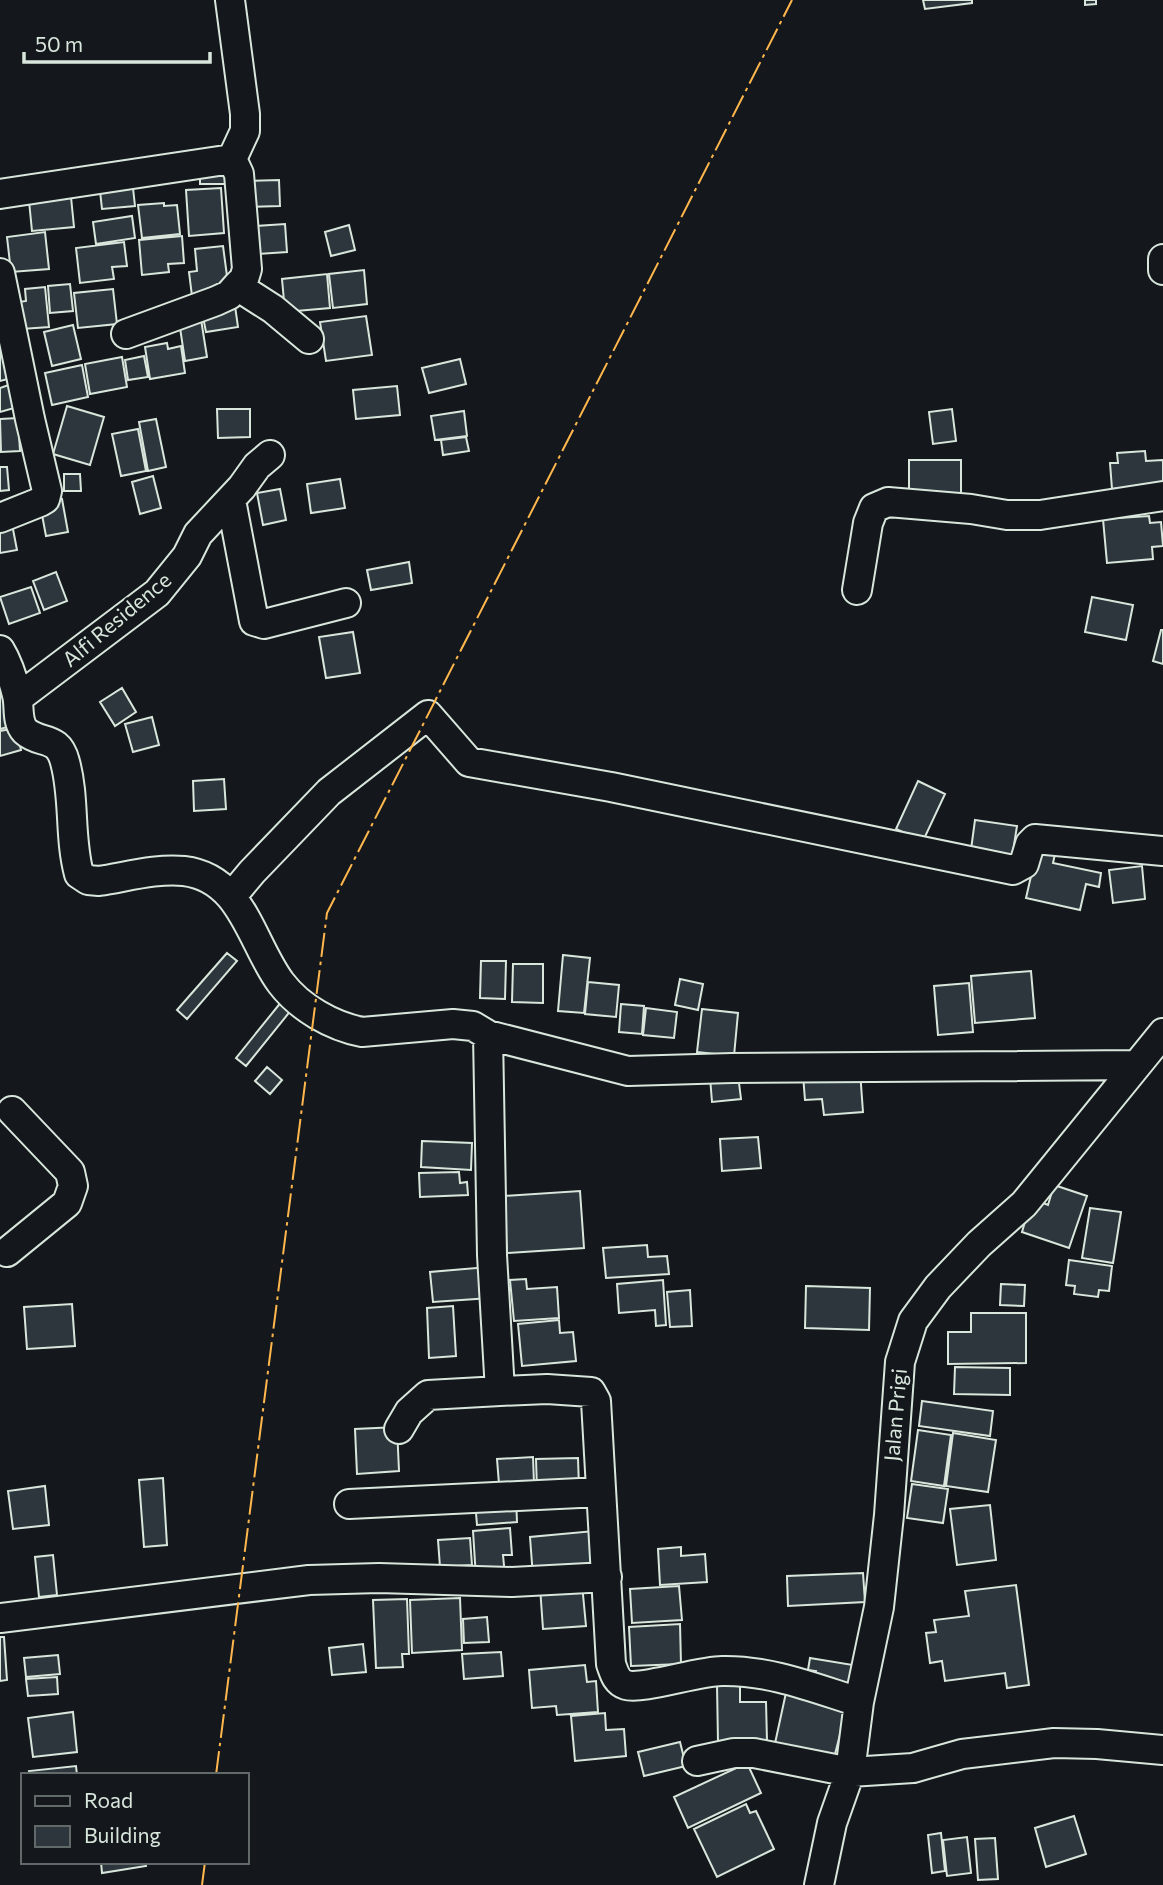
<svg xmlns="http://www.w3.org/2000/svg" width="1163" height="1885" viewBox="0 0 1163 1885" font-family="Commissioner,sans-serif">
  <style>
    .building { fill: #2c363c; stroke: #d8e6dc; stroke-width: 2 }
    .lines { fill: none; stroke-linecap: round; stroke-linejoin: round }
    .minor-casing { stroke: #d8e6dc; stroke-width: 32 }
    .minor { stroke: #14181c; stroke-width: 28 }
    .power { stroke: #ffb74d; stroke-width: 2; stroke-dasharray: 24 5 3.5 5; stroke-linecap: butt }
    .labels { text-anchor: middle; stroke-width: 5; stroke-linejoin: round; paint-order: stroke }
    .street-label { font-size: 21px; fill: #d8e6dc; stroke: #14181c }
  </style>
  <rect width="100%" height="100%" fill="#14181c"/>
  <path class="building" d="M923,0H972V3L925,9Z
    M1085,0H1096V4L1085,5Z
    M200,169H232V184H200Z
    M279,180L280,206L250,207L248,181Z
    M70,187L74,227L32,231L28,191Z
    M133,188L135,206L102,209L100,191Z
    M221,188L224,233L189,236L186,190Z
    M164,203V206L177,205L180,234L142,238L138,205Z
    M132,216L135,238L96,244L93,222Z
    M285,224L287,252L258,254L256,226Z
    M349,225L355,250L331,256L325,232Z
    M45,232L49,269L11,272L7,237Z
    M182,236L184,263L168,264L169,272L142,275L139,240Z
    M124,242L127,266L112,267L114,279L80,283L76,248Z
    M223,246L229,291L192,296L189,272L197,271L195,249Z
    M364,270L367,304L333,308L329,274Z
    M327,274L330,308L285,312L282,279Z
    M70,284L73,311L50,313L48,286Z
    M45,287L49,327L22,329L19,302L26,301L25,289Z
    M113,289L117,324L78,328L74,293Z
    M235,306L238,327L206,332L202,312Z
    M200,313L207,357L185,361L179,321Z
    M366,316L372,355L326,361L320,322Z
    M73,325L81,359L52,366L44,332Z
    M167,343L168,349L181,346L185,373L150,379L145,347Z
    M13,349L19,376L0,381V352Z
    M144,356L148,377L128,380L125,360Z
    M122,357L127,387L90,394L85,364Z
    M460,359L466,384L429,393L422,368Z
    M82,365L88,397L52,405L45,373Z
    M14,383L21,406L0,412V388Z
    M397,386L400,415L356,419L353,390Z
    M67,406L104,417L90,465L53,454Z
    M217,409H250V437L218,438Z
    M952,409L956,441L933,444L929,412Z
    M464,411L467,436L435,440L431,416Z
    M18,418L20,451L1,452L0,419Z
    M156,419L166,467L148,471L139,422Z
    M138,429L146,471L121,476L112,434Z
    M466,437L469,451L443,455L441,440Z
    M1145,451L1146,461L1163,460V486L1112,489L1110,463H1118L1117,453Z
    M909,460H961V497L909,496Z
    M0,467H7L9,490L0,491Z
    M64,474H80L81,491H64Z
    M153,476L161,508L140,514L132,482Z
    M340,479L345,508L311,513L307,484Z
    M280,489L286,520L263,525L257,493Z
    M62,499L68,532L46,536L40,504Z
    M1149,516L1150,523L1161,522L1163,546L1152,547L1153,559L1107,563L1103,519Z
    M12,524L17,550L0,553V526Z
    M409,562L412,583L371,590L367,570Z
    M56,572L67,601L44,610L33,581Z
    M31,587L40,613L9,624L0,597Z
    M1092,597L1133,605L1126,640L1085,632Z
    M1161,630H1163V664L1153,661Z
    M353,632L360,673L326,678L319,637Z
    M122,688L136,712L115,726L100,702Z
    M8,692L15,725L0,729V694Z
    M152,717L159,745L133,752L125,724Z
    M16,728L21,750L0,756V731Z
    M224,779L226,809L194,811L193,781Z
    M918,781L945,794L923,841L896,829Z
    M975,820L1017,826L1011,864L970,857Z
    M1037,850L1055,854L1053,863L1101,873L1099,887L1086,884L1080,910L1026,898Z
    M1142,866L1145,899L1113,903L1109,870Z
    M227,953L237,961L187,1019L177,1010Z
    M563,955L590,958L584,1013L558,1011Z
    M481,961H506L505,999L480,998Z
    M513,964H543V1003L512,1002Z
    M1031,971L1035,1018L975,1023L971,976Z
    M680,979L703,984L698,1010L675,1005Z
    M588,982L619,985L616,1017L585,1014Z
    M969,983L973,1032L938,1035L934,986Z
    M282,1001L292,1009L246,1066L236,1058Z
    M621,1004L644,1006L642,1034L619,1032Z
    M646,1008L677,1012L674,1038L643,1035Z
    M702,1009L738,1013L734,1056L697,1052Z
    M267,1067L282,1080L270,1094L255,1081Z
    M860,1071L863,1112L824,1115L822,1099L805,1100L803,1075Z
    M738,1075L741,1099L712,1102L710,1077Z
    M758,1137L761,1168L722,1171L720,1139Z
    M422,1141L472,1143L471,1170L421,1167Z
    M459,1172L460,1183L467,1182L468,1195L420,1197L419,1173Z
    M1054,1185L1087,1196L1069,1248L1022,1232L1028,1211L1038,1201L1048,1205Z
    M580,1191L584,1248L507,1253L503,1196Z
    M1090,1208L1121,1212L1113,1263L1082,1258Z
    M647,1245L648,1257L667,1256L669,1274L606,1278L603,1248Z
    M1069,1260L1112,1266L1109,1291L1099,1290L1098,1297L1074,1294L1075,1286L1066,1285Z
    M488,1267L490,1298L433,1302L430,1272Z
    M526,1279L527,1289L557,1287L559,1318L514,1321L510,1280Z
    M663,1280L666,1325L656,1326L655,1310L619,1313L617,1284Z
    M1001,1284L1025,1285L1024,1306L1000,1305Z
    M806,1286L870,1288L869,1330L805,1328Z
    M690,1290L692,1326L670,1327L667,1292Z
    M72,1304L75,1346L27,1349L24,1307Z
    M453,1306L456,1356L429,1358L427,1308Z
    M971,1313H1026V1363L948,1364V1332H971Z
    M559,1320L560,1333L573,1332L576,1361L522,1366L518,1324Z
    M955,1367L1010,1368V1395L954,1394Z
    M922,1401L993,1411L990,1436L919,1426Z
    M397,1427L399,1471L357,1474L355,1429Z
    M918,1430L951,1435L944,1486L911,1481Z
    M953,1433L996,1440L988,1492L946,1486Z
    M533,1457L534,1483L499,1484L497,1459Z
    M578,1458L579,1488L537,1490L536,1459Z
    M163,1478L167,1545L144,1547L139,1480Z
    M912,1484L948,1489L943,1523L907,1518Z
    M45,1486L49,1525L13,1529L8,1491Z
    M516,1498L517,1522L477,1525L475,1501Z
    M990,1505L996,1560L957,1565L950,1509Z
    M510,1528L512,1555H503L505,1576L476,1578L473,1531Z
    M594,1531L597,1564L533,1577L530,1537Z
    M470,1538L472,1565L440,1567L438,1540Z
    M681,1547V1556L705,1554L707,1582L660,1585L658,1549Z
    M53,1555L57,1595L39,1597L35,1557Z
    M863,1573L865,1602L788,1606L787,1576Z
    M582,1584L586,1626L543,1629L540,1587Z
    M1016,1585L1029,1685L1007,1688L1005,1673L945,1681L942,1661L930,1663L926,1633L936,1632L934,1620L969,1616L965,1591Z
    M679,1586L682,1620L632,1623L630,1589Z
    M460,1598L462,1650L412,1653L410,1600Z
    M407,1599L409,1654H402L403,1667L376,1668L373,1600Z
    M487,1617L489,1642L464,1643L463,1619Z
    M680,1624L681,1664L631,1666L629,1627Z
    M0,1637H4L7,1680L0,1681Z
    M363,1644L366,1672L332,1675L329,1648Z
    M501,1652L503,1676L464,1679L462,1654Z
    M58,1655L60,1674L26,1677L24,1658Z
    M810,1658L859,1666L855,1691L813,1684L816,1671L808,1670Z
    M585,1665L587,1682L596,1681L598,1712L557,1715L556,1706L532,1708L529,1670Z
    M57,1677L58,1694L28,1696L26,1679Z
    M740,1684V1702H766L767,1741L718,1742L717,1685Z
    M787,1688L848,1703L833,1762L774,1748Z
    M73,1712L77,1752L33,1757L28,1718Z
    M605,1713L606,1730L624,1729L626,1756L575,1761L571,1716Z
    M680,1742L686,1766L644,1776L638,1752Z
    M747,1763L761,1793L688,1828L674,1797Z
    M76,1766L77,1775H30L29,1771Z
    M746,1804L750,1813L756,1811L774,1849L717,1877L694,1829Z
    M1074,1816L1086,1854L1046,1867L1035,1828Z
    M941,1833L945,1871L932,1873L928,1835Z
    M967,1837L971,1873L947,1876L943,1840Z
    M995,1838L998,1879L978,1880L975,1839Z
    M101,1862H145L146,1866L102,1873Z"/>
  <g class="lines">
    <defs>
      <path id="minor" d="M0,194L232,159L245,131V114L230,0
        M1163,259V270
        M0,273L30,419L47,491L45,499L40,502L0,518
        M237,286L273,309L309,339
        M126,334L216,301L229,295L237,286L244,279L247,269L239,174L232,159
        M231,500L254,621L264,624L346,603
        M857,590L868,523L874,508L888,502L971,509L1007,515H1040L1163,496
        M0,650C8,663 13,679 17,695C20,706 16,721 25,731C40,745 58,734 65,762C75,798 69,837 79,874L88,880L99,881C126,877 157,868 184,871C243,878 251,943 281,983C300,1008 332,1026 362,1032L453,1024L473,1026L488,1035L492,1255L500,1391L547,1389L591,1392L596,1401L611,1664C614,1672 616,1682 626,1685C642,1690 698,1671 722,1671C770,1670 814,1688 859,1702
        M18,698L157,593L187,556L198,534L242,487L257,466L270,455
        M232,896L252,872L329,792L428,715L469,762L611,787L1013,870L1024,864L1030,844L1035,839L1163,851
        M488,1035L628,1071L732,1068L1136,1065
        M7,1252L67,1203L73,1186L70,1172L12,1111
        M399,1429L409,1412L428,1395L500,1391
        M349,1504L600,1492
        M0,1618L309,1580L379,1578L512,1582L607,1577
        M697,1761L734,1753H754L850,1772L913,1768L962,1754L1054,1743L1097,1744L1163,1750
        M819,1885L832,1823L850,1772L859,1702L879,1607L889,1515L900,1362L913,1321L938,1287L979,1244L1024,1204L1163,1033"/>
    </defs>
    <use href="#minor" class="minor-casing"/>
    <use href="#minor" class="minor"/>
    <path class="power" d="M216,1775L327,913L792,0
      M202,1885L205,1862"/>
  </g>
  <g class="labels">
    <g class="street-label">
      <text transform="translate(117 620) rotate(-40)" y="7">Alfi Residence</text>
      <text transform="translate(896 1415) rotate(-85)" y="7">Jalan Prigi</text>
    </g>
  </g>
  <rect x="21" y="1773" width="228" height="91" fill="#14181c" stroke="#626a69" stroke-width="2"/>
  <rect x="35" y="1796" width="35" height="10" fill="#14181c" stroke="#626a69" stroke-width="2"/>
  <text x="84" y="1808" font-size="21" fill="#d8e6dc">Road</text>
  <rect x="35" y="1826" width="35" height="21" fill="#2c363c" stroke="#626a69" stroke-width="2"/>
  <text x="84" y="1843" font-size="21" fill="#d8e6dc">Building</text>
  <path d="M24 52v10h186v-10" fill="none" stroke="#d8e6dc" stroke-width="3.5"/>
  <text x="35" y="52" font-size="21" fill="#d8e6dc" stroke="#14181c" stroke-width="5" paint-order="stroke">50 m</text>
</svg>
